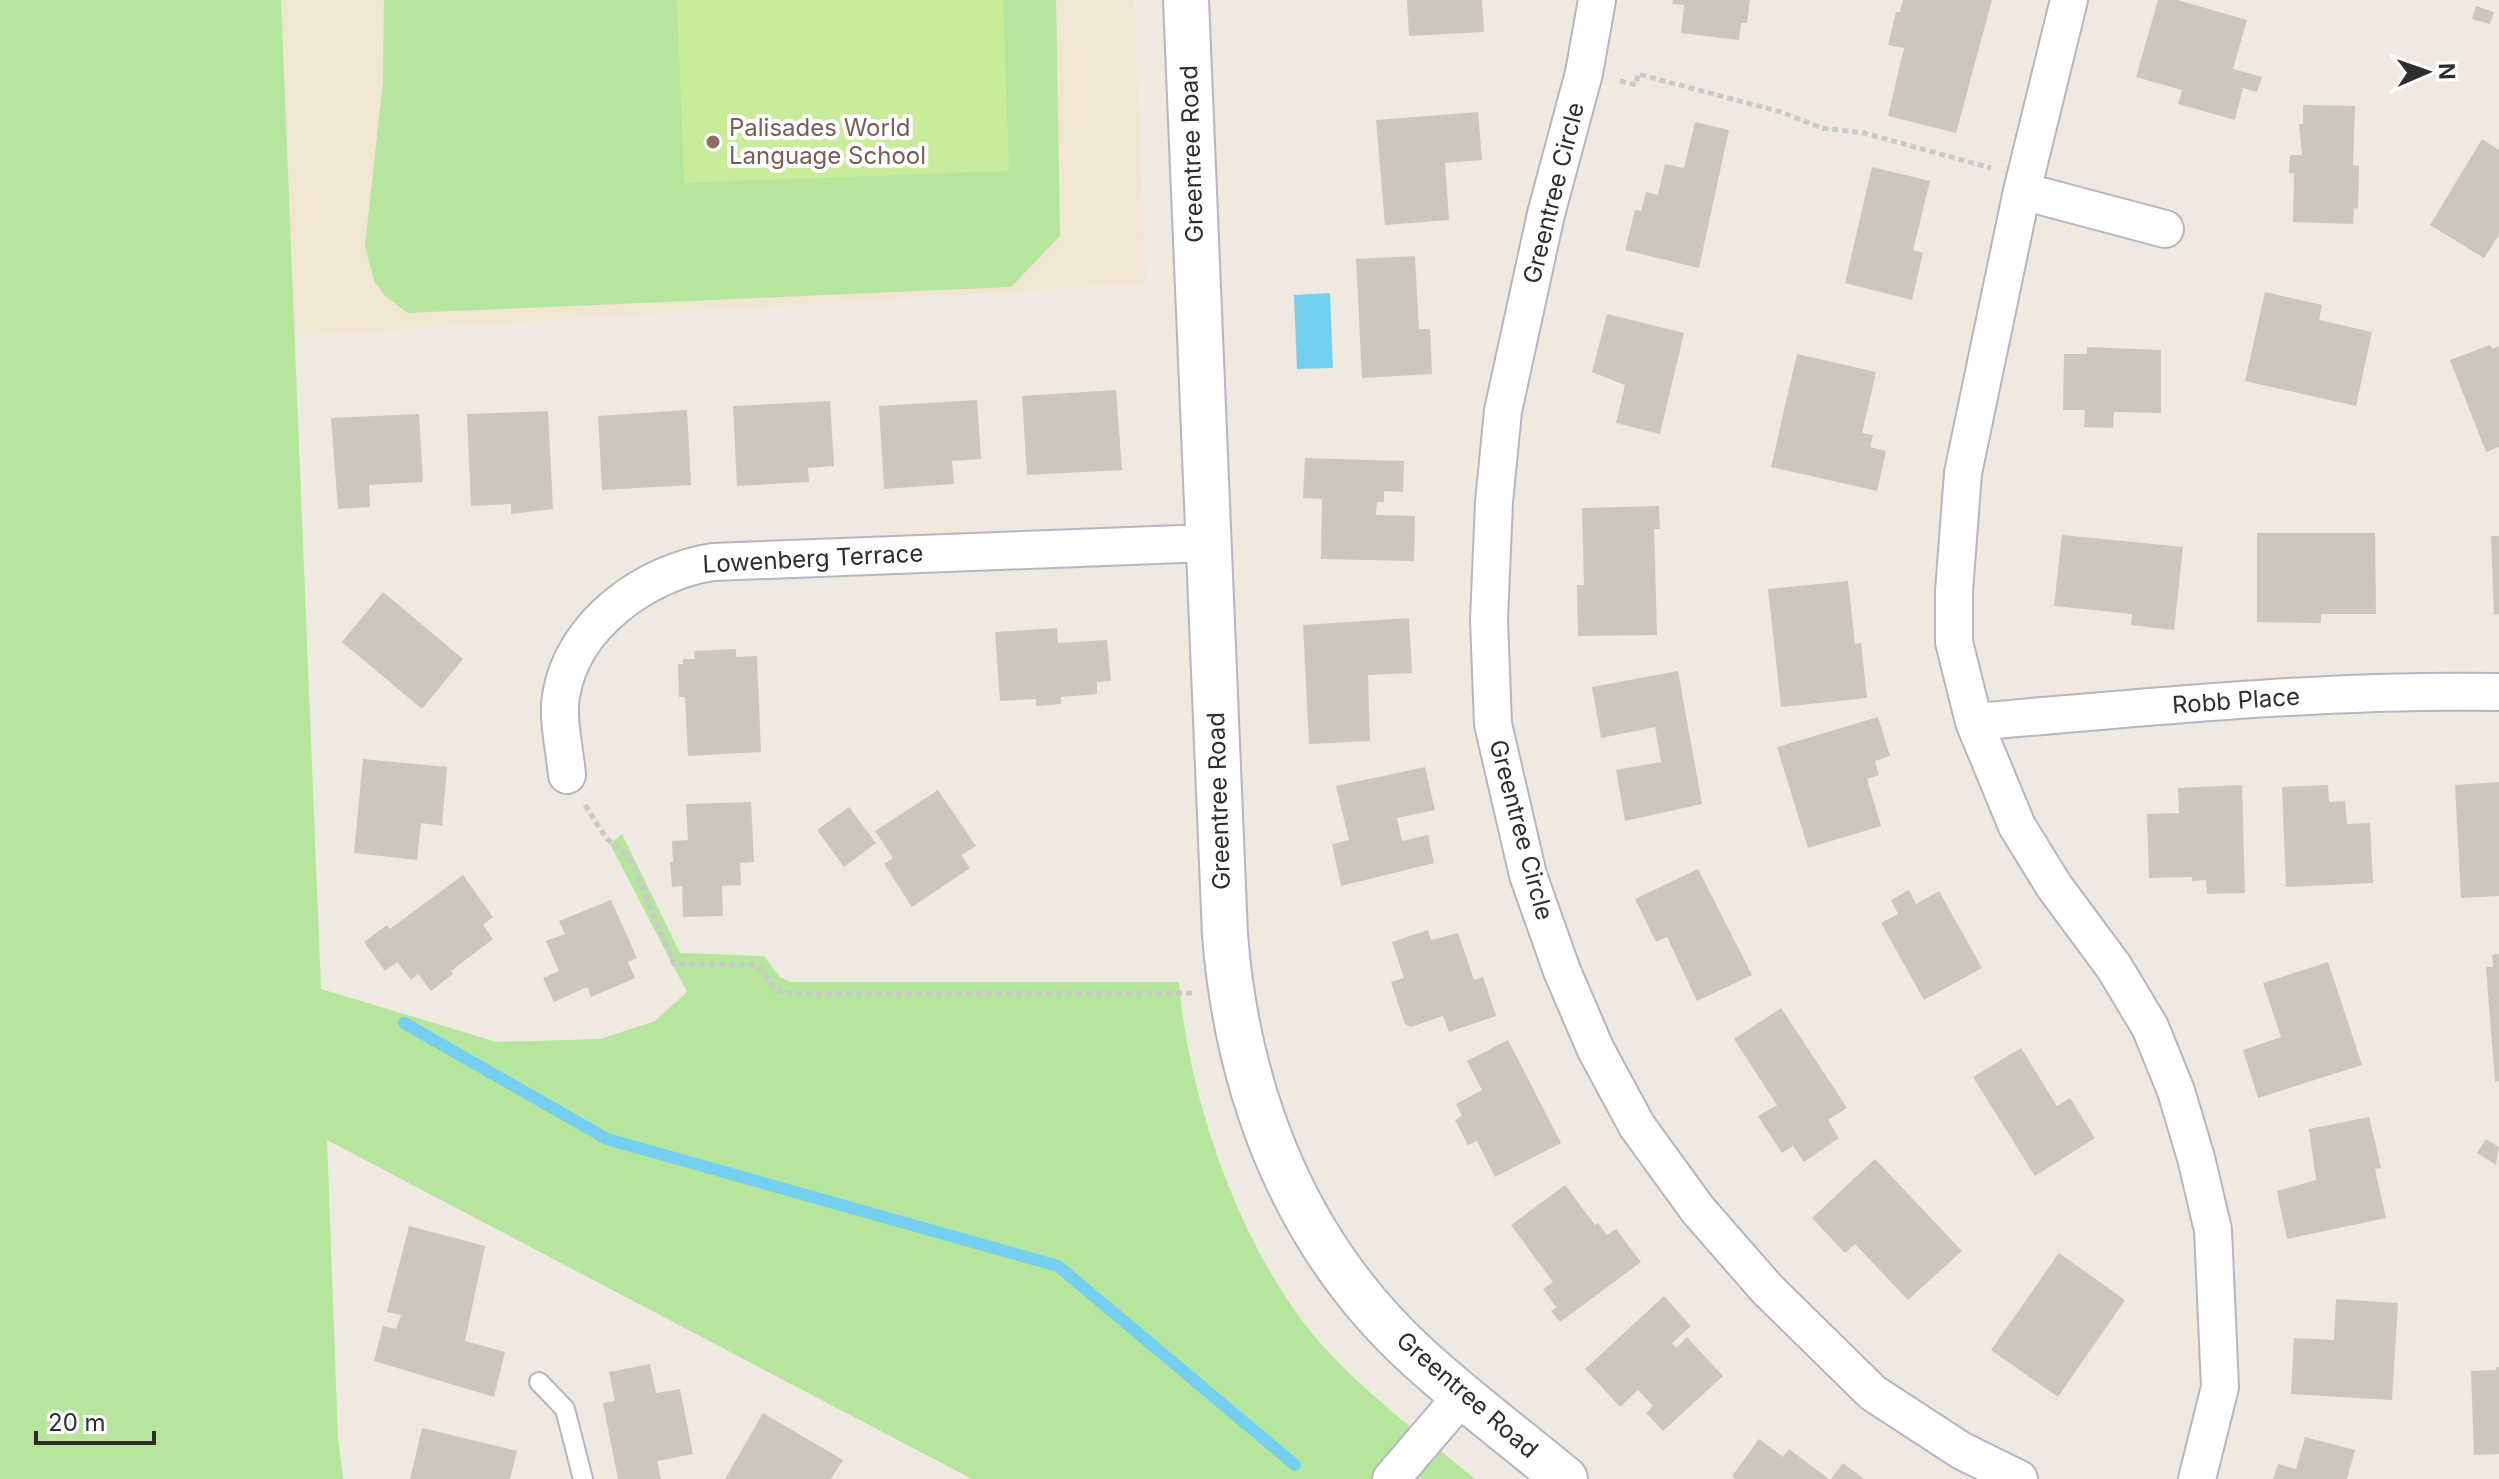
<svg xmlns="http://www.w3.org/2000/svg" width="2499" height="1479" viewBox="0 0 2499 1479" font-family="Inter,sans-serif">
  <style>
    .education { fill: #f0e6d1 }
    .green { fill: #b6e59e }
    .pitch { fill: #c9ec9a }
    .water { fill: #75cff0 }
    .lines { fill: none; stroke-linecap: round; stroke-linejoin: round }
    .stream { stroke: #75cff0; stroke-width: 12 }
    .building { fill: #cbc7bf }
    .lane-casing { stroke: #b4b7c1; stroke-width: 22 }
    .street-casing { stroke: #b4b7c1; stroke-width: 40 }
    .secondary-casing { stroke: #b4b7c1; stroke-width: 48 }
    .path { stroke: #c9c9c9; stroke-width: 5; stroke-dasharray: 6 4; stroke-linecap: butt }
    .lane { stroke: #fff; stroke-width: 18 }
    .street { stroke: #fff; stroke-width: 36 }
    .secondary { stroke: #fff; stroke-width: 44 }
    .education-dot { fill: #8d6e63; stroke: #fff; stroke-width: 3 }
    .labels { text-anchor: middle; stroke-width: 8; stroke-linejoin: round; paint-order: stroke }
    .education-label { font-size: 24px; fill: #785e54; stroke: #fff; text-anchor: start }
    .street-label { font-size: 24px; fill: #2e2e2e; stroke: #fff }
  </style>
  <rect width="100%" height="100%" fill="#efe9e1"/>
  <path class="education" d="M281,0H1134L1146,283L295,336Z"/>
  <path class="green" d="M0,0H281L321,989L497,1042L600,1039L655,1021L687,992L610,844L622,834L680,953L764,956L780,977L791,982H1179C1188,1100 1243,1257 1323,1346C1368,1396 1423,1436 1475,1479H972L327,1140L338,1439L343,1479H0Z
    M384,0H1056L1060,236L1011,287L408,313L385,296L374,281L365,246L383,82Z"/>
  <path class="pitch" d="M677,0H1003L1009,171L684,183Z"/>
  <path class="water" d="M1330,293L1333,368L1297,369L1294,295Z"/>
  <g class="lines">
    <path class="stream" d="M404,1023L607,1139L1058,1266L1295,1465"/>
  </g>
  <path class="building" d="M1407,0H1482L1484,32L1409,36Z
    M1673,0H1750L1747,23H1741L1739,40L1681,33L1684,5L1672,4Z
    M1903,0H1992L1956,133L1888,116L1904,48L1888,45L1896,12H1900Z
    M2158,0H2177L2247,20L2233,69L2262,77L2257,92L2243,88L2235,120L2178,104L2182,90L2136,77Z
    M2476,6L2494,12L2490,24L2472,19Z
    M2303,105L2355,106L2353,165L2359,166L2358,209L2354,208L2353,224L2293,222L2294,173H2289L2290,155H2302L2299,124H2303Z
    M1478,112L1482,160L1445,163L1449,220L1385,225L1376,120Z
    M1695,122L1729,130L1699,268L1625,250L1635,210L1641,211L1646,192L1658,195L1665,164L1684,168Z
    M2482,139L2499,150V235L2484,258L2430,225Z
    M1872,167L1930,181L1913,250L1923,253L1912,300L1845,283Z
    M1415,256L1419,329H1430L1432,374L1362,378L1356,259Z
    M2265,292L2322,305L2319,320L2372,332L2356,406L2245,381Z
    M1607,314L1684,333L1660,434L1616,423L1625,385L1592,372Z
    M2490,345L2492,349L2499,346V447L2486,452L2450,360Z
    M2087,347L2161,350V413L2114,412L2113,428L2084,427L2085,410H2063L2064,354H2087Z
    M1797,354L1876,372L1862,433L1873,435L1870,447L1886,451L1877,491L1771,467Z
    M1116,390L1122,470L1027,475L1022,396Z
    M977,400L981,459L952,461L954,484L884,489L879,406Z
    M830,401L834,466L808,468L809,482L737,486L733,406Z
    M687,410L691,485L602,490L598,416Z
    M548,411L553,509L511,514V504L471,506L467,414Z
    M419,414L423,482L369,485L370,507L338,509L331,418Z
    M1305,458L1404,461L1403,492L1384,491V502H1377L1376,515L1415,516L1414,561L1321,559L1322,499L1303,498Z
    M1659,506L1660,529H1654L1657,635L1578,636L1577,585H1584L1582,508Z
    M2257,533H2375L2376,614H2321V623L2257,622Z
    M2062,535L2183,547L2174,630L2131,625L2132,614L2054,606Z
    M2491,536H2499V614L2494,615Z
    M1848,581L1855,644L1861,643L1867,698L1781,707L1768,589Z
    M383,592L463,659L422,709L342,642Z
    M1409,618L1412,673L1368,675L1370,741L1309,744L1303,625Z
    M1057,628L1058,643L1107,640L1111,681L1097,682V694L1061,697V704L1036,706V699L1000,701L995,632Z
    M736,649V657L757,656L761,752L688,756L685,697H679L678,664H683V659H695L694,651Z
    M1678,671L1702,804L1625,821L1616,770L1661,762L1655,727L1601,738L1592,687Z
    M1878,717L1890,756L1875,761L1879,775L1867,779L1881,826L1808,848L1777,747Z
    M363,759L447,767L442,826L421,823L417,860L354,853Z
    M1425,767L1435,810L1397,818L1402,841L1428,835L1434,863L1341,886L1332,844L1349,840L1336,786Z
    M2499,782V896L2461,898L2455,785Z
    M2242,785L2245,893L2207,894L2206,880L2192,881V877L2149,878L2147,814L2179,813L2178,788Z
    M2328,785L2329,802L2345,801L2347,824L2370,823L2373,883L2286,887L2282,787Z
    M938,790L976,846L961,855L970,868L912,907L884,864L893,858L875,831Z
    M751,802L754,862L740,863L741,885L722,886L723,916L683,917L682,886L672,887L670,862H673L672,841L688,840L686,804Z
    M849,807L876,843L844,867L817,830Z
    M1698,869L1752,975L1697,1001L1667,937L1656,942L1635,899Z
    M463,875L493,917L483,925L493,939L451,971L453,974L431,991L418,974L411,980L397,962L385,971L364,942L387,925L390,929Z
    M1909,890L1916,904L1939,891L1982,968L1924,1000L1881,923L1898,914L1891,900Z
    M611,900L637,958L628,962L635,978L591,997L587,987L554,1002L543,978L559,971L546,941L565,934L559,921Z
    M1428,930L1431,940L1458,933L1474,980L1483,977L1496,1016L1449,1032L1443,1016L1411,1027L1405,1024L1391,982L1404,978L1392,942Z
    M2499,954V1081L2495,1082L2486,967H2493L2492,955Z
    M2328,962L2362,1065L2258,1098L2243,1050L2281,1037L2263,983Z
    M1781,1008L1847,1108L1828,1120L1839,1138L1804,1162L1793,1146L1782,1153L1758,1116L1777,1105L1734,1039Z
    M1508,1040L1561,1143L1495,1177L1477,1141L1468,1145L1455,1120L1462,1116L1456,1104L1482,1090L1467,1061Z
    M2021,1048L2057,1106L2070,1098L2095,1138L2035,1176L1973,1077Z
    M2369,1117L2381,1168L2375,1169L2386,1218L2287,1239L2277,1191L2316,1180L2309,1129Z
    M2486,1139L2499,1147L2496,1165L2477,1153Z
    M1875,1159L1962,1251L1908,1300L1855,1244L1845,1253L1812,1218Z
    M1565,1185L1595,1225L1598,1223L1607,1235L1616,1229L1641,1262L1560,1322L1551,1311L1556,1307L1543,1289L1553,1282L1511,1225Z
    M409,1226L485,1246L465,1341L505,1352L494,1397L374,1361L383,1326L396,1329L401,1315L387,1312Z
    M2059,1253L2125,1300L2058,1397L1991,1350Z
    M1664,1296L1691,1326L1672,1343L1676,1348L1687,1337L1723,1376L1663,1431L1646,1413L1653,1406L1638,1390L1620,1407L1585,1369Z
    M2336,1299L2398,1303L2392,1400L2291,1394L2294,1338L2334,1340Z
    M650,1364L656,1393L680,1389L693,1454L657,1461L661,1479H618L603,1403L615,1401L609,1372Z
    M2496,1367H2499V1454L2474,1455L2471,1371L2496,1370Z
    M763,1413L843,1460L831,1479H725Z
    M422,1428L517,1451L510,1479H410Z
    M2305,1437L2355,1450L2347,1479H2273L2278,1464L2296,1469Z
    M1759,1439L1783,1457L1789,1449L1829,1479H1736L1732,1476Z
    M1843,1463L1864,1479H1831Z"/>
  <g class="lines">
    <defs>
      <path id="lane" d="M539,1382L565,1409L583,1479"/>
      <path id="street" d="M1597,0L1584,73L1546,214L1503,411L1494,502L1489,620L1493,724L1528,875L1562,971L1596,1050L1637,1126L1698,1210L1767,1289L1873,1393L1962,1451L2019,1479
        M2069,0L2022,191L1963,473L1954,591V642L1974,722L2017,826L2054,886L2114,967L2150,1027L2176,1091L2196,1158L2213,1230L2220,1387L2197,1479
        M2022,191L2165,229
        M1974,722C2149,707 2324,689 2499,692
        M567,775C565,751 557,720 561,696C572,624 647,572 713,562L1208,543
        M1391,1479L1463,1395"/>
      <path id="secondary" d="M1186,0L1225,935C1238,1097 1297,1248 1420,1359C1466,1401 1517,1439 1565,1479"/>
    </defs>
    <use href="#lane" class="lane-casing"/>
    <use href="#street" class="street-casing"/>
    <use href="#secondary" class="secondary-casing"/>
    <path class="path" d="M1620,81L1636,85L1638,74L1781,112L1822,128L1864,133L1991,168
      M585,805L606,838L626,854L633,865L674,964L757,965L777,991L799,994L1193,993"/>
    <use href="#lane" class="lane"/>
    <use href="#street" class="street"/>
    <use href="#secondary" class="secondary"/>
  </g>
  <circle class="education-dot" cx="713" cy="142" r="8"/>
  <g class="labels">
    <g class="education-label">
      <text x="729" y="136">Palisades World<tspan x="729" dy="28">Language School</tspan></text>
    </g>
    <g class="street-label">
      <text transform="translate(1192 154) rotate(-92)" y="8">Greentree Road</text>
      <text transform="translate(1554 193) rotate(-76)" y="8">Greentree Circle</text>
      <text transform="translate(813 559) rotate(-3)" y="8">Lowenberg Terrace</text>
      <text transform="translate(2236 701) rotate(-4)" y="8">Robb Place</text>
      <text transform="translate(1219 801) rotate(-92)" y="8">Greentree Road</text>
      <text transform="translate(1521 830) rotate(75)" y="8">Greentree Circle</text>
      <text transform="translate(1467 1395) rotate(41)" y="8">Greentree Road</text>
    </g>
  </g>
  <g transform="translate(2427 72) rotate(88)" stroke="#ffffff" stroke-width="6" paint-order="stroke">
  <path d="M0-6L14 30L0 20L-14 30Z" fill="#2e2e2e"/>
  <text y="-12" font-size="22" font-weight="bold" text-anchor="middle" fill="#2e2e2e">N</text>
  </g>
  <path d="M36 1431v12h118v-12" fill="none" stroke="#2e2e2e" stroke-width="4"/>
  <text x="48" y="1431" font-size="24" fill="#2e2e2e" stroke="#ffffff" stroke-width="6" paint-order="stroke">20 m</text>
</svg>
